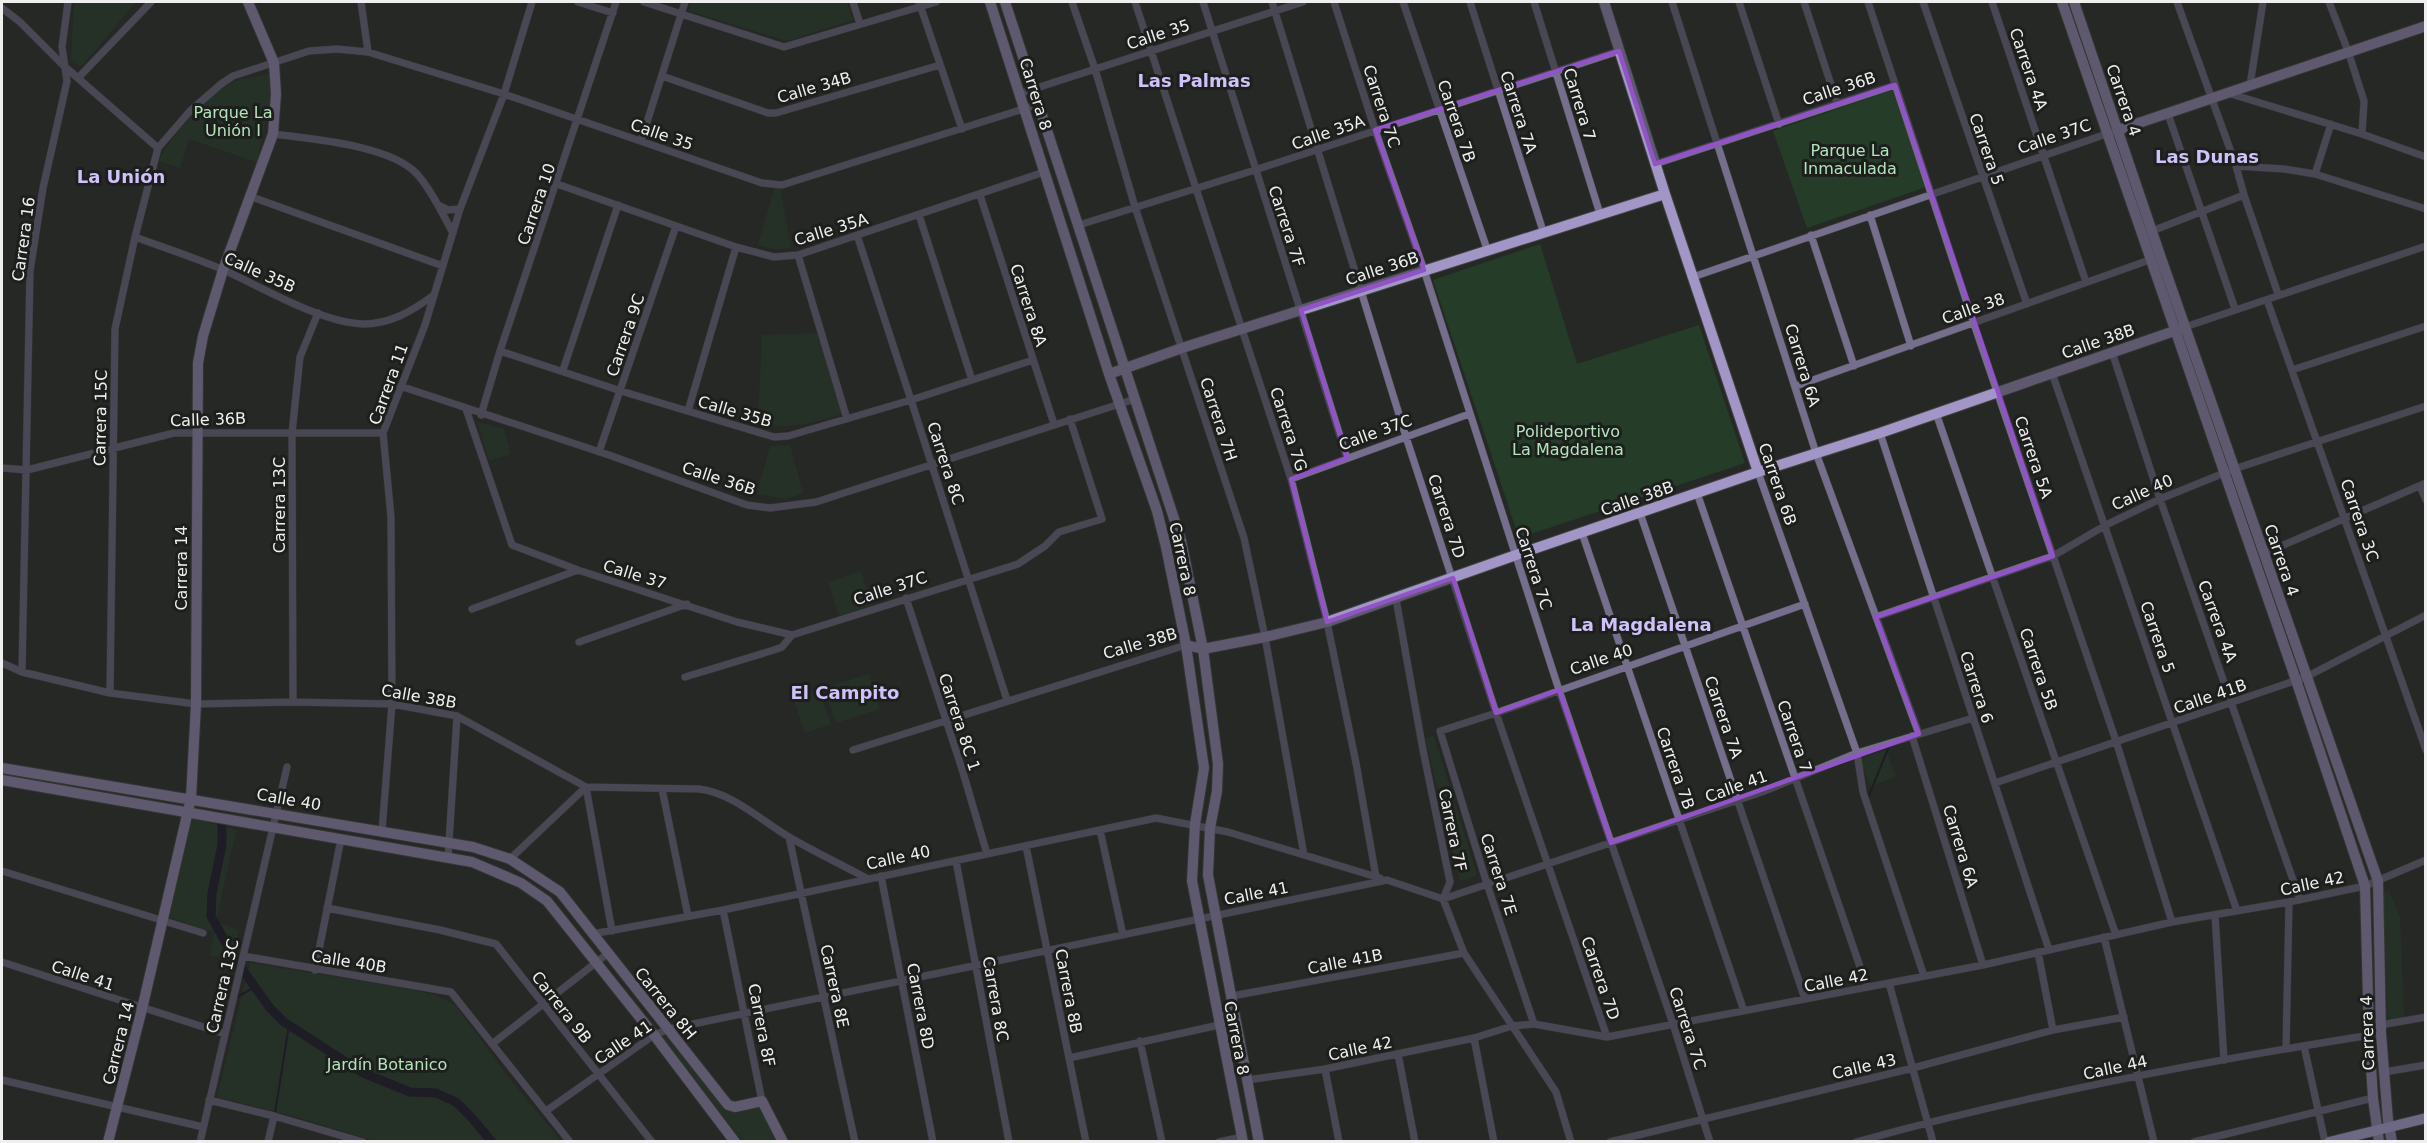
<svg xmlns="http://www.w3.org/2000/svg" width="2427" height="1143" viewBox="0 0 2427 1143" font-family="'DejaVu Sans',sans-serif">
  <style>
    .green { fill: #253c29 }
    .lines { fill: none; stroke-linecap: round; stroke-linejoin: round }
    .stream { stroke: #150f25; stroke-width: 2 }
    .canal { stroke: #150f25; stroke-width: 9 }
    .street-casing { stroke: #424442; stroke-width: 8 }
    .secondary-casing { stroke: #424442; stroke-width: 12 }
    .primary-casing { stroke: #424442; stroke-width: 12 }
    .street { stroke: #756e8c; stroke-width: 7 }
    .secondary { stroke: #a296c6; stroke-width: 10 }
    .primary { stroke: #c4b5f3; stroke-width: 10 }
    .marked { fill: none; stroke: #9253c8; stroke-width: 4.5; stroke-linejoin: round }
    .labels { text-anchor: middle; stroke-width: 6; stroke-linejoin: round; paint-order: stroke }
    .street-label { font-size: 16px; fill: #eeefee; stroke: #1d1f1d }
    .park-label { font-size: 16px; fill: #b3e3bb; stroke: #1d1f1d }
    .neighbourhood-label { font-size: 18px; font-weight: bold; fill: #cfc1fa; stroke: #1d1f1d }
  </style>
  <rect width="100%" height="100%" fill="#262826"/>
  <path class="green" d="M74,2H136L81,67L71,59Z
    M691,2H847L853,20L787,41L689,11Z
    M270,74L271,97L257,162L189,139L180,168L159,161C167,140 212,90 233,82C244,78 258,76 270,74Z
    M1893,90L1926,187L1807,228L1773,131Z
    M775,187H780L791,247L778,250L758,245Z
    M1540,244L1577,364L1699,325L1745,463L1519,538L1433,280Z
    M817,333L842,414C814,422 786,432 758,422L762,335Z
    M477,422L504,429L511,454L489,461Z
    M790,445L803,493L786,499L757,494L770,446Z
    M861,571L872,605L839,616L828,582Z
    M869,674L880,709L836,723L824,688Z
    M819,690L831,724L805,733L793,698Z
    M1434,736L1477,875L1460,881L1425,738Z
    M1886,750L1896,777L1870,786L1860,759Z
    M191,818L236,830L216,922L239,930L232,960L210,955L214,932L168,917Z
    M2389,891L2400,917L2404,1018L2388,1020L2383,893Z
    M250,963L403,988L437,996L455,1005L509,1078L561,1141H375L293,1116L217,1097Z
    M663,1034L726,1106L760,1104L780,1141H743L659,1037Z"/>
  <g class="lines">
    <path class="stream" d="M1867,800L1890,744
      M235,998L255,987
      M275,1113L289,1025"/>
    <path class="canal" d="M222,826V845L212,893L211,916L234,958L270,1008L284,1022L363,1073L410,1092L436,1093L456,1102L472,1118L492,1142"/>
    <defs>
      <path id="street" d="M361,2L368,52
        M578,2L613,13
        M644,2L784,47L936,2
        M853,2L860,24
        M919,2L962,129
        M1072,2L1095,69L1135,207L1244,538L1265,637L1304,855
        M1135,2L1291,479L1327,622L1356,763L1376,877
        M1203,2L1347,458
        M1272,2L1406,437L1496,713L1607,1037
        M1334,2L1375,130L1424,270L1559,690L1673,1024L1710,1142
        M1403,2L1487,249
        M1470,2L1543,231
        M1534,2L1600,214
        M1672,2L1816,453L1919,734
        M1739,2L1779,124
        M1804,2L1837,103
        M1868,2L1973,321L2116,741L2172,922
        M1923,2L2027,304
        M1992,2L2086,282
        M2177,2L2236,166L2244,195L2277,291
        M2329,2L2348,51L2364,101L2362,134
        M2,8L20,22L64,66L158,148
        M662,76L768,113H776L940,65
        M79,77L151,2
        M2250,85L2263,2
        M1021,93L1303,2
        M2228,93L2362,134L2426,157
        M2168,114L2234,306
        M273,134C311,139 390,145 417,174C432,191 442,213 453,233
        M641,141L685,2
        M1655,164L1895,85
        M2236,166L2284,169L2315,174L2426,209
        M2315,174L2331,124
        M557,184L736,247L774,257L798,255L1044,172
        M980,195L1054,424
        M249,196L443,266
        M440,206L448,210L460,209
        M919,215L972,380
        M1870,215L1911,346
        M1079,225L1255,170L1619,51
        M2152,231L2244,195
        M857,235L911,400L1007,700
        M1811,235L1854,366
        M135,237C165,248 196,258 226,271C263,288 322,323 363,324C391,324 412,311 434,295
        M798,255L847,419
        M1693,277L2118,130
        M2267,300L2426,750
        M2185,327L2426,246
        M500,351L621,391L774,437L788,436L911,400L1033,360
        M2112,352L2160,499L2300,900
        M563,370L618,205
        M2292,370L2426,326
        M2052,373L2237,911
        M400,386L609,455L747,505L770,508L816,502L1135,399
        M1796,386L2155,258
        M466,409L512,545L578,570L737,622L792,635
        M688,411L736,247
        M1936,413L2116,935
        M481,415L500,351L616,2
        M1880,433L2049,950
        M599,452L676,226
        M2,468L27,470L174,433H383
        M1758,472L1857,753L1863,792L1924,976
        M1291,479L1469,414
        M2420,486L2426,500
        M1697,493L1867,987
        M1640,513L1805,999
        M1582,533L1744,1011
        M2263,554L2426,483
        M906,598L962,769L987,854
        M1396,599L1423,750L1450,882L1443,899L1464,953L1556,1092L1571,1142
        M472,609L578,570
        M1876,617L2053,556L2106,525L2160,499L2234,469L2426,406
        M579,642L687,604
        M2,663L22,672L110,693L196,704L293,702L392,704L457,716L586,787L699,789C733,793 760,820 789,837C815,852 842,865 868,879
        M22,672L30,271L43,188L67,81L62,47L68,2
        M685,677L774,650L782,647L792,635L1018,564L1045,546L1059,532L1102,519L1070,419
        M110,693L115,329L135,237L158,148L190,111L221,84L233,76L309,51L337,49L368,52L504,94L762,183L782,185L1039,104
        M293,702L292,433L300,357L318,313
        M1912,736L1983,965
        M853,750L1186,645
        M1995,783L2306,677L2426,615
        M586,787L612,931
        M662,789L688,916
        M1100,830L1123,935
        M382,831L392,704L391,517L383,433L425,325L460,209L504,94L532,2
        M789,837L855,1142
        M1026,846L1086,1142
        M448,858L457,716
        M510,859L586,787
        M956,861L1009,1142
        M2,871L203,933
        M881,876L933,1142
        M327,908L440,930L496,944L652,1142
        M723,910L762,1101
        M2215,915L2224,1060
        M592,934L723,910L1156,818L1228,832L1380,878
        M2104,937L2154,1142
        M2038,952L2053,1030
        M243,956L451,992L570,1142
        M2,962L225,1034
        M315,970L341,839
        M1889,983L1933,1142
        M1232,996L1464,953
        M1534,1024L1487,884L1440,731L1496,713L1805,604
        M2369,1027L2426,1017
        M1474,1038L1494,1142
        M1140,1041L1162,1142
        M492,1044L607,954
        M2304,1046L2325,1142
        M2286,1049L2289,902
        M1398,1054L1415,1142
        M1069,1058L1219,1025
        M1325,1069L1339,1142
        M2384,1072L2426,1065
        M2,1080L203,1127
        M1247,1080L1325,1069L1474,1038L1512,1026L1534,1024L1607,1037L1983,965L2172,922L2289,902L2365,886L2426,860
        M209,1100L274,1116L363,1142
        M546,1111L654,1035L669,1029L1387,880L1443,899L1762,792L1857,753L1973,718
        M200,1142L287,767
        M268,1142L274,1116
        M1219,1142L1242,1137
        M1610,1142L1913,1068L2053,1030L2124,1017
        M1856,1142C2025,1095 2198,1062 2371,1035
        M2194,1142L2373,1098"/>
      <path id="secondary" d="M990,2L1109,374L1157,511L1166,547L1186,645L1204,768L1195,824L1192,881L1243,1142
        M1005,2L1181,540L1203,649L1218,764L1217,791L1210,828L1208,875L1259,1142
        M1604,2L1665,194L1758,472
        M2062,2L2296,680L2365,886L2369,1035L2373,1098L2379,1142
        M2074,2L2160,255L2378,881L2381,1034L2388,1120L2392,1142
        M2118,130L2426,26
        M1109,374L1182,348L1665,194
        M1186,645L1203,649L1265,637L1327,622L1516,555L1758,472L1880,433L2183,328
        M2,768L473,847L510,859L560,892L728,1105L735,1107L762,1101L783,1142
        M2,780L472,862L521,883L547,901L654,1035L735,1142
        M108,1142L142,1009L191,798L196,704L198,363L203,336L223,270L273,134L276,94L274,63L248,2"/>
      <path id="primary" d="M2329,1142L2426,1118"/>
    </defs>
    <use href="#street" class="street-casing"/>
    <use href="#secondary" class="secondary-casing"/>
    <use href="#primary" class="primary-casing"/>
    <use href="#street" class="street"/>
    <use href="#secondary" class="secondary"/>
    <use href="#primary" class="primary"/>
  </g>
  <path d="M0 0H2427V1143H0ZM1619,51L1655,164L1895,85L2053,556L1876,617L1919,734L1611,843L1559,690L1496,713L1453,578L1327,622L1291,479L1347,458L1301,310L1424,270L1375,130Z" fill="#262826" fill-opacity=".55" fill-rule="evenodd"/>
  <path class="marked" d="M1619,51L1655,164L1895,85L2053,556L1876,617L1919,734L1611,843L1559,690L1496,713L1453,578L1327,622L1291,479L1347,458L1301,310L1424,270L1375,130Z"/>
  <g class="labels">
    <g class="street-label">
      <text transform="translate(1158 34) rotate(-18)" y="6">Calle 35</text>
      <text transform="translate(2029 69) rotate(71)" y="6">Carrera 4A</text>
      <text transform="translate(814 87) rotate(-16)" y="6">Calle 34B</text>
      <text transform="translate(1839 88) rotate(-18)" y="6">Calle 36B</text>
      <text transform="translate(1036 94) rotate(73)" y="6">Carrera 8</text>
      <text transform="translate(2124 100) rotate(71)" y="6">Carrera 4</text>
      <text transform="translate(1580 104) rotate(73)" y="6">Carrera 7</text>
      <text transform="translate(1382 106) rotate(72)" y="6">Carrera 7C</text>
      <text transform="translate(1519 112) rotate(72)" y="6">Carrera 7A</text>
      <text transform="translate(1457 121) rotate(71)" y="6">Carrera 7B</text>
      <text transform="translate(1328 132) rotate(-19)" y="6">Calle 35A</text>
      <text transform="translate(662 134) rotate(19)" y="6">Calle 35</text>
      <text transform="translate(2054 136) rotate(-19)" y="6">Calle 37C</text>
      <text transform="translate(1987 149) rotate(71)" y="6">Carrera 5</text>
      <text transform="translate(536 204) rotate(-71)" y="6">Carrera 10</text>
      <text transform="translate(1287 226) rotate(72)" y="6">Carrera 7F</text>
      <text transform="translate(831 229) rotate(-17)" y="6">Calle 35A</text>
      <text transform="translate(23 239) rotate(-82)" y="6">Carrera 16</text>
      <text transform="translate(1382 268) rotate(-18)" y="6">Calle 36B</text>
      <text transform="translate(260 272) rotate(24)" y="6">Calle 35B</text>
      <text transform="translate(1029 305) rotate(72)" y="6">Carrera 8A</text>
      <text transform="translate(1973 308) rotate(-19)" y="6">Calle 38</text>
      <text transform="translate(625 335) rotate(-71)" y="6">Carrera 9C</text>
      <text transform="translate(2098 341) rotate(-19)" y="6">Calle 38B</text>
      <text transform="translate(1803 365) rotate(73)" y="6">Carrera 6A</text>
      <text transform="translate(388 384) rotate(-70)" y="6">Carrera 11</text>
      <text transform="translate(735 411) rotate(16)" y="6">Calle 35B</text>
      <text transform="translate(100 418) rotate(-89)" y="6">Carrera 15C</text>
      <text transform="translate(208 419) rotate(-2)" y="6">Calle 36B</text>
      <text transform="translate(1219 419) rotate(72)" y="6">Carrera 7H</text>
      <text transform="translate(1289 429) rotate(72)" y="6">Carrera 7G</text>
      <text transform="translate(1375 432) rotate(-20)" y="6">Calle 37C</text>
      <text transform="translate(2034 457) rotate(71)" y="6">Carrera 5A</text>
      <text transform="translate(946 463) rotate(72)" y="6">Carrera 8C</text>
      <text transform="translate(719 478) rotate(18)" y="6">Calle 36B</text>
      <text transform="translate(1778 484) rotate(71)" y="6">Carrera 6B</text>
      <text transform="translate(2142 492) rotate(-24)" y="6">Calle 40</text>
      <text transform="translate(1637 498) rotate(-19)" y="6">Calle 38B</text>
      <text transform="translate(279 505) rotate(-90)" y="6">Carrera 13C</text>
      <text transform="translate(1447 516) rotate(72)" y="6">Carrera 7D</text>
      <text transform="translate(2360 520) rotate(71)" y="6">Carrera 3C</text>
      <text transform="translate(1183 559) rotate(78)" y="6">Carrera 8</text>
      <text transform="translate(2282 560) rotate(71)" y="6">Carrera 4</text>
      <text transform="translate(181 568) rotate(-90)" y="6">Carrera 14</text>
      <text transform="translate(1534 568) rotate(72)" y="6">Carrera 7C</text>
      <text transform="translate(635 574) rotate(17)" y="6">Calle 37</text>
      <text transform="translate(890 588) rotate(-18)" y="6">Calle 37C</text>
      <text transform="translate(2218 621) rotate(70)" y="6">Carrera 4A</text>
      <text transform="translate(2158 637) rotate(71)" y="6">Carrera 5</text>
      <text transform="translate(1140 643) rotate(-16)" y="6">Calle 38B</text>
      <text transform="translate(1601 659) rotate(-19)" y="6">Calle 40</text>
      <text transform="translate(2039 669) rotate(71)" y="6">Carrera 5B</text>
      <text transform="translate(1977 687) rotate(72)" y="6">Carrera 6</text>
      <text transform="translate(419 696) rotate(10)" y="6">Calle 38B</text>
      <text transform="translate(2210 696) rotate(-19)" y="6">Calle 41B</text>
      <text transform="translate(1724 717) rotate(71)" y="6">Carrera 7A</text>
      <text transform="translate(960 722) rotate(72)" y="6">Carrera 8C 1</text>
      <text transform="translate(1795 736) rotate(71)" y="6">Carrera 7</text>
      <text transform="translate(1676 768) rotate(71)" y="6">Carrera 7B</text>
      <text transform="translate(1736 786) rotate(-20)" y="6">Calle 41</text>
      <text transform="translate(289 799) rotate(10)" y="6">Calle 40</text>
      <text transform="translate(1453 830) rotate(78)" y="6">Carrera 7F</text>
      <text transform="translate(1961 846) rotate(73)" y="6">Carrera 6A</text>
      <text transform="translate(898 857) rotate(-12)" y="6">Calle 40</text>
      <text transform="translate(1499 874) rotate(72)" y="6">Carrera 7E</text>
      <text transform="translate(2312 883) rotate(-12)" y="6">Calle 42</text>
      <text transform="translate(1256 893) rotate(-11)" y="6">Calle 41</text>
      <text transform="translate(349 961) rotate(9)" y="6">Calle 40B</text>
      <text transform="translate(1345 961) rotate(-11)" y="6">Calle 41B</text>
      <text transform="translate(83 975) rotate(18)" y="6">Calle 41</text>
      <text transform="translate(1601 978) rotate(71)" y="6">Carrera 7D</text>
      <text transform="translate(1836 980) rotate(-11)" y="6">Calle 42</text>
      <text transform="translate(222 986) rotate(-77)" y="6">Carrera 13C</text>
      <text transform="translate(835 986) rotate(78)" y="6">Carrera 8E</text>
      <text transform="translate(1069 991) rotate(79)" y="6">Carrera 8B</text>
      <text transform="translate(996 999) rotate(80)" y="6">Carrera 8C</text>
      <text transform="translate(666 1003) rotate(51)" y="6">Carrera 8H</text>
      <text transform="translate(921 1006) rotate(79)" y="6">Carrera 8D</text>
      <text transform="translate(562 1007) rotate(52)" y="6">Carrera 9B</text>
      <text transform="translate(762 1025) rotate(79)" y="6">Carrera 8F</text>
      <text transform="translate(1688 1028) rotate(72)" y="6">Carrera 7C</text>
      <text transform="translate(2367 1033) rotate(-92)" y="6">Carrera 4</text>
      <text transform="translate(1237 1038) rotate(79)" y="6">Carrera 8</text>
      <text transform="translate(623 1042) rotate(-34)" y="6">Calle 41</text>
      <text transform="translate(118 1043) rotate(-76)" y="6">Carrera 14</text>
      <text transform="translate(1360 1048) rotate(-12)" y="6">Calle 42</text>
      <text transform="translate(1864 1066) rotate(-13)" y="6">Calle 43</text>
      <text transform="translate(2115 1067) rotate(-12)" y="6">Calle 44</text>
    </g>
    <g class="park-label">
      <text x="233" y="118">Parque La<tspan x="233" dy="18">Unión I</tspan></text>
      <text x="1850" y="156">Parque La<tspan x="1850" dy="18">Inmaculada</tspan></text>
      <text x="1568" y="437">Polideportivo<tspan x="1568" dy="18">La Magdalena</tspan></text>
      <text x="387" y="1070">Jardín Botanico</text>
    </g>
    <g class="neighbourhood-label">
      <text x="1194" y="87">Las Palmas</text>
      <text x="2207" y="163">Las Dunas</text>
      <text x="121" y="183">La Unión</text>
      <text x="1641" y="631">La Magdalena</text>
      <text x="845" y="699">El Campito</text>
    </g>
  </g>
  <rect width="2427" height="1143" fill="none" stroke="#eeefee" stroke-width="6"/>
</svg>
